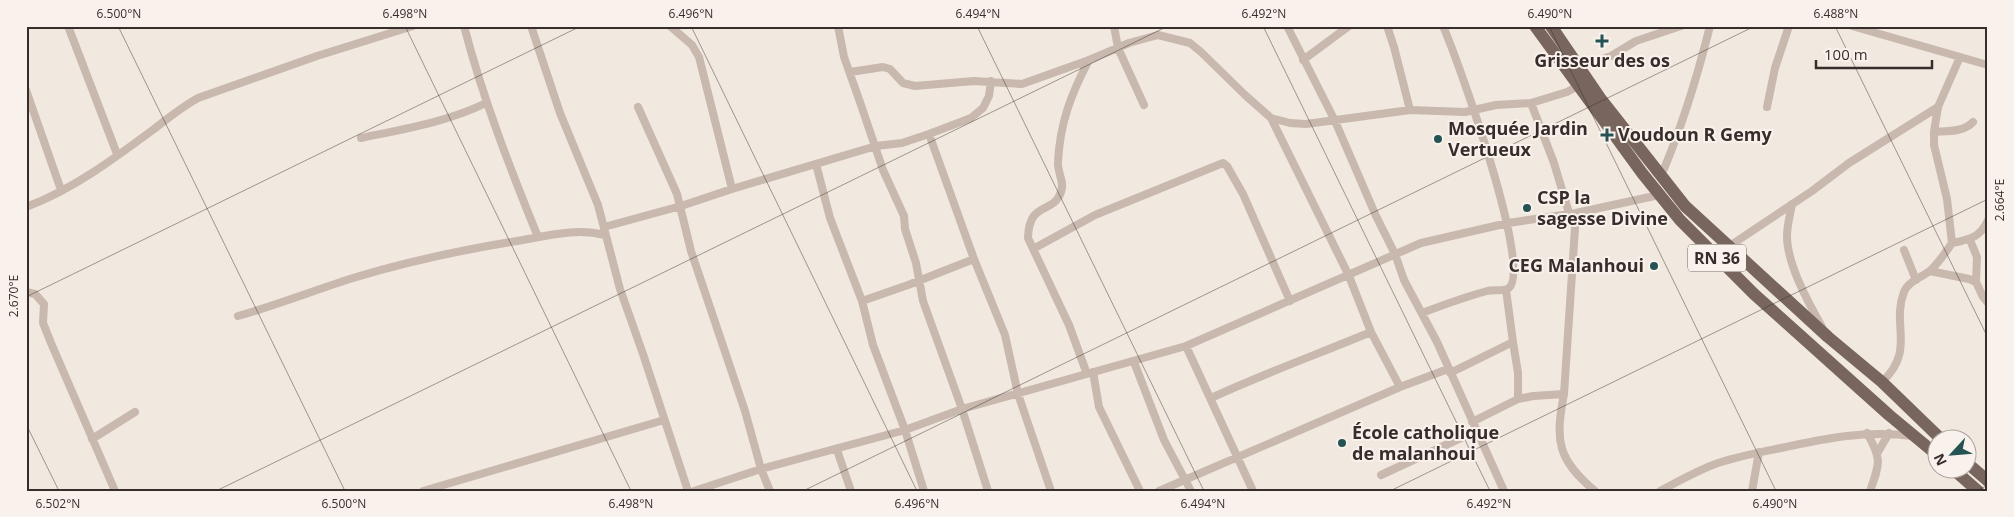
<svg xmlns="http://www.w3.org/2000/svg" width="2014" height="517" viewBox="0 0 2014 517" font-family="'Open Sans',sans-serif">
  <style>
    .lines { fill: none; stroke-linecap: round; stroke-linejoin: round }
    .minor { stroke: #c8b8ad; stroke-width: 8 }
    .primary { stroke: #77655e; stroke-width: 12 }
    .ticks { fill: none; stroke: #372e2b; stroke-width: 1; stroke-opacity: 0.45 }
    .poi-dot { fill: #255354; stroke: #f9f2ec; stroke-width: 2 }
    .labels { text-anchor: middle; stroke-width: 4; stroke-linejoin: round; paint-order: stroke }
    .shield { fill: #f9f2ec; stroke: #716965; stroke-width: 1 }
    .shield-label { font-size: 16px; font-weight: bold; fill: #372e2b }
    .poi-label { font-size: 18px; font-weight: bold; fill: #372e2b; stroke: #f9f2ec; text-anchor: start }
    .neatline { fill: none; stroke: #372e2b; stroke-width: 2 }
    .ticks-label { font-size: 12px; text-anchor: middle; fill: #372e2b }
  </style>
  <rect width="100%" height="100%" fill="#f1e8e0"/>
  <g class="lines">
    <path class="minor" d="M68,26L117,154
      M464,26C483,99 510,168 538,237
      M531,26L560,113L598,205L620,289L643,354L688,491
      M670,26L692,45L699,57L732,189
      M838,26L844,57L861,105L883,170L904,216L905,229L916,263L923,301L962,409L988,491
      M1114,26L1118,48L1144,105
      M1287,26L1335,121L1376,216L1395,254L1404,280L1437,342L1504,491
      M1387,26L1394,47L1410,110
      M1852,26L1988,65
      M1303,60L1349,26
      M1579,67L1611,56L1636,41L1681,26
      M850,72L883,67L890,69L903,83L915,86L974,81L1022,84L1089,60L1129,43L1158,35L1190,43L1201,52L1245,95L1271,118L1290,123L1306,124L1410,110L1465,112L1496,105L1531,103L1567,92L1578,86
      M26,90L61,190
      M1531,103L1554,163L1569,213
      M638,107L677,194L691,251L745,411L761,469L770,491
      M1767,107L1775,68L1789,26
      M1271,118L1349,276L1371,332L1400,387
      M1934,132C1947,131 1964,132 1973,122
      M929,134L974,259L1005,335L1018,394L1051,491
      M361,138C404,129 447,122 486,103
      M816,164L830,218L862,301L873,345L905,430L924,491
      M1661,176C1682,127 1697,78 1710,26
      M1792,204C1790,215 1787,226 1787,236C1787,264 1808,302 1822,327
      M26,207C72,190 115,158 154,129C168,118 182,107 198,98L317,56L413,26
      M1576,213L1564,394C1555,441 1557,459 1595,491
      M604,227L681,206L732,189L876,146L902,143L929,134L971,118L983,108L989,96L991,81
      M1970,240L1977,257L1976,282
      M1952,243C1969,240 1981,237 1988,220
      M1728,247L1812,191L1849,163L1938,107
      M1033,249L1095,215L1223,163L1227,166L1243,194L1290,301
      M1904,250L1916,280
      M1930,271L1969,279L1976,282L1983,297L1988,303
      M26,292L35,294L44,304L43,323L51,343L115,491
      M862,301L908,285L974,259
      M1422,313C1443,305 1465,297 1487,291C1493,289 1504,292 1509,288C1533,268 1457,58 1443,26
      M238,316C277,305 315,290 353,278C409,261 466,249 523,240C551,235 577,228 605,235
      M1186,346L1253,491
      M1134,362L1164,440L1191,491
      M1093,372L1099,407L1140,491
      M1450,373L1513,342L1506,290
      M1087,374L1069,325L1028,238C1029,200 1053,215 1061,192C1065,181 1057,173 1058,162C1060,123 1071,94 1089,60
      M1882,382C1916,350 1891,325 1904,292C1908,281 1923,277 1931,270C1939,262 1946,252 1952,243L1947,199L1934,145V132L1938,107L1960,57
      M1211,398C1263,374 1318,354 1371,332
      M1518,399L1533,396L1564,394
      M1472,422L1518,399V373L1513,342
      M1867,433C1882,459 1880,463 1870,491
      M92,439L135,412
      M837,450L851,491
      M1878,452L1889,433
      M1381,475L1476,431
      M423,491L664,420
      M694,491L761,469L905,430L962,409L1186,346L1421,243L1508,223L1576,213L1659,195
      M1159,491L1400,387L1448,369
      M1660,491C1679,481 1698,470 1718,463C1739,456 1761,452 1781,448C1827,438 1866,430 1913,436
      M1752,491L1759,452"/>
    <path class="primary" d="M1535,26L1642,173L1680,220L1754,294L1889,415L1936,454
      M1551,26L1600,98L1685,206L1828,337L1882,382L1942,440
      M1966,462L1988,481
      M1954,470L1978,491"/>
  </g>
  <path class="ticks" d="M118,26L345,491M405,26L631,491M691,26L917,491M977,26L1204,491M1263,26L1490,491M1549,26L1776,491M1835,26L1988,338M26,297L581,26M26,424L59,491M216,491L1168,26M803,491L1755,26M1390,491L1988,199M1976,491L1988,485"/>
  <g class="poi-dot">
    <path d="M1599.5 33.5h5v5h5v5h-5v5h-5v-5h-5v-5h5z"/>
    <path d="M1604.5 127.5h5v5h5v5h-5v5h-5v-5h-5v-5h5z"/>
    <circle cx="1438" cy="139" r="5"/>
    <circle cx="1527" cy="208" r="5"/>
    <circle cx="1654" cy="266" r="5"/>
    <circle cx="1342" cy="443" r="5"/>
  </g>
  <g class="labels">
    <rect class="shield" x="1688" y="244.5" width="58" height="27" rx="4"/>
    <g class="shield-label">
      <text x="1717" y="264">RN 36</text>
    </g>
    <g class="poi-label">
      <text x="1602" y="67" text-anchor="middle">Grisseur des os</text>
      <text x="1448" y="135">Mosquée Jardin<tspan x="1448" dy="21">Vertueux</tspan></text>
      <text x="1618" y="141">Voudoun R Gemy</text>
      <text x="1537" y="204">CSP la<tspan x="1537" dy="21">sagesse Divine</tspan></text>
      <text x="1644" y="272" text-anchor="end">CEG Malanhoui</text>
      <text x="1352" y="439">École catholique<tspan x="1352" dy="21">de malanhoui</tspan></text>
    </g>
  </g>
  <rect width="2014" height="517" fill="none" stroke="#f9f2ec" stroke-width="55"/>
  <g transform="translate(1952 454) rotate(244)"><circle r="24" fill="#f9f2ec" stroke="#aba49f"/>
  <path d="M0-4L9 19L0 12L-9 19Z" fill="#255354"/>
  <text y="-8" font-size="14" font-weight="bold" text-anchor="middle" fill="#372e2b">N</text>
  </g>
  <path d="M1816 60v8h116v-8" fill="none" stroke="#372e2b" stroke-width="2.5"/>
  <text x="1824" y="60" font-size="15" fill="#372e2b" stroke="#f9f2ec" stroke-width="4" paint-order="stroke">100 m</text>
  <rect x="28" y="28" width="1958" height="462" class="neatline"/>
  <g class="ticks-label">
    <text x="119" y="18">6.500°N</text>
    <text x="405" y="18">6.498°N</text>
    <text x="691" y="18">6.496°N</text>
    <text x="978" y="18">6.494°N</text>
    <text x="1264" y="18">6.492°N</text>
    <text x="1550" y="18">6.490°N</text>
    <text x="1836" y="18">6.488°N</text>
    <text transform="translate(2000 200) rotate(-90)" y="4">2.664°E</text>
    <text transform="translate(14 296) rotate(-90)" y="4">2.670°E</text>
    <text x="58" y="508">6.502°N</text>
    <text x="344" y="508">6.500°N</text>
    <text x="631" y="508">6.498°N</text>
    <text x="917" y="508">6.496°N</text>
    <text x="1203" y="508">6.494°N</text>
    <text x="1489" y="508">6.492°N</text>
    <text x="1775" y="508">6.490°N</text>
  </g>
</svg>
